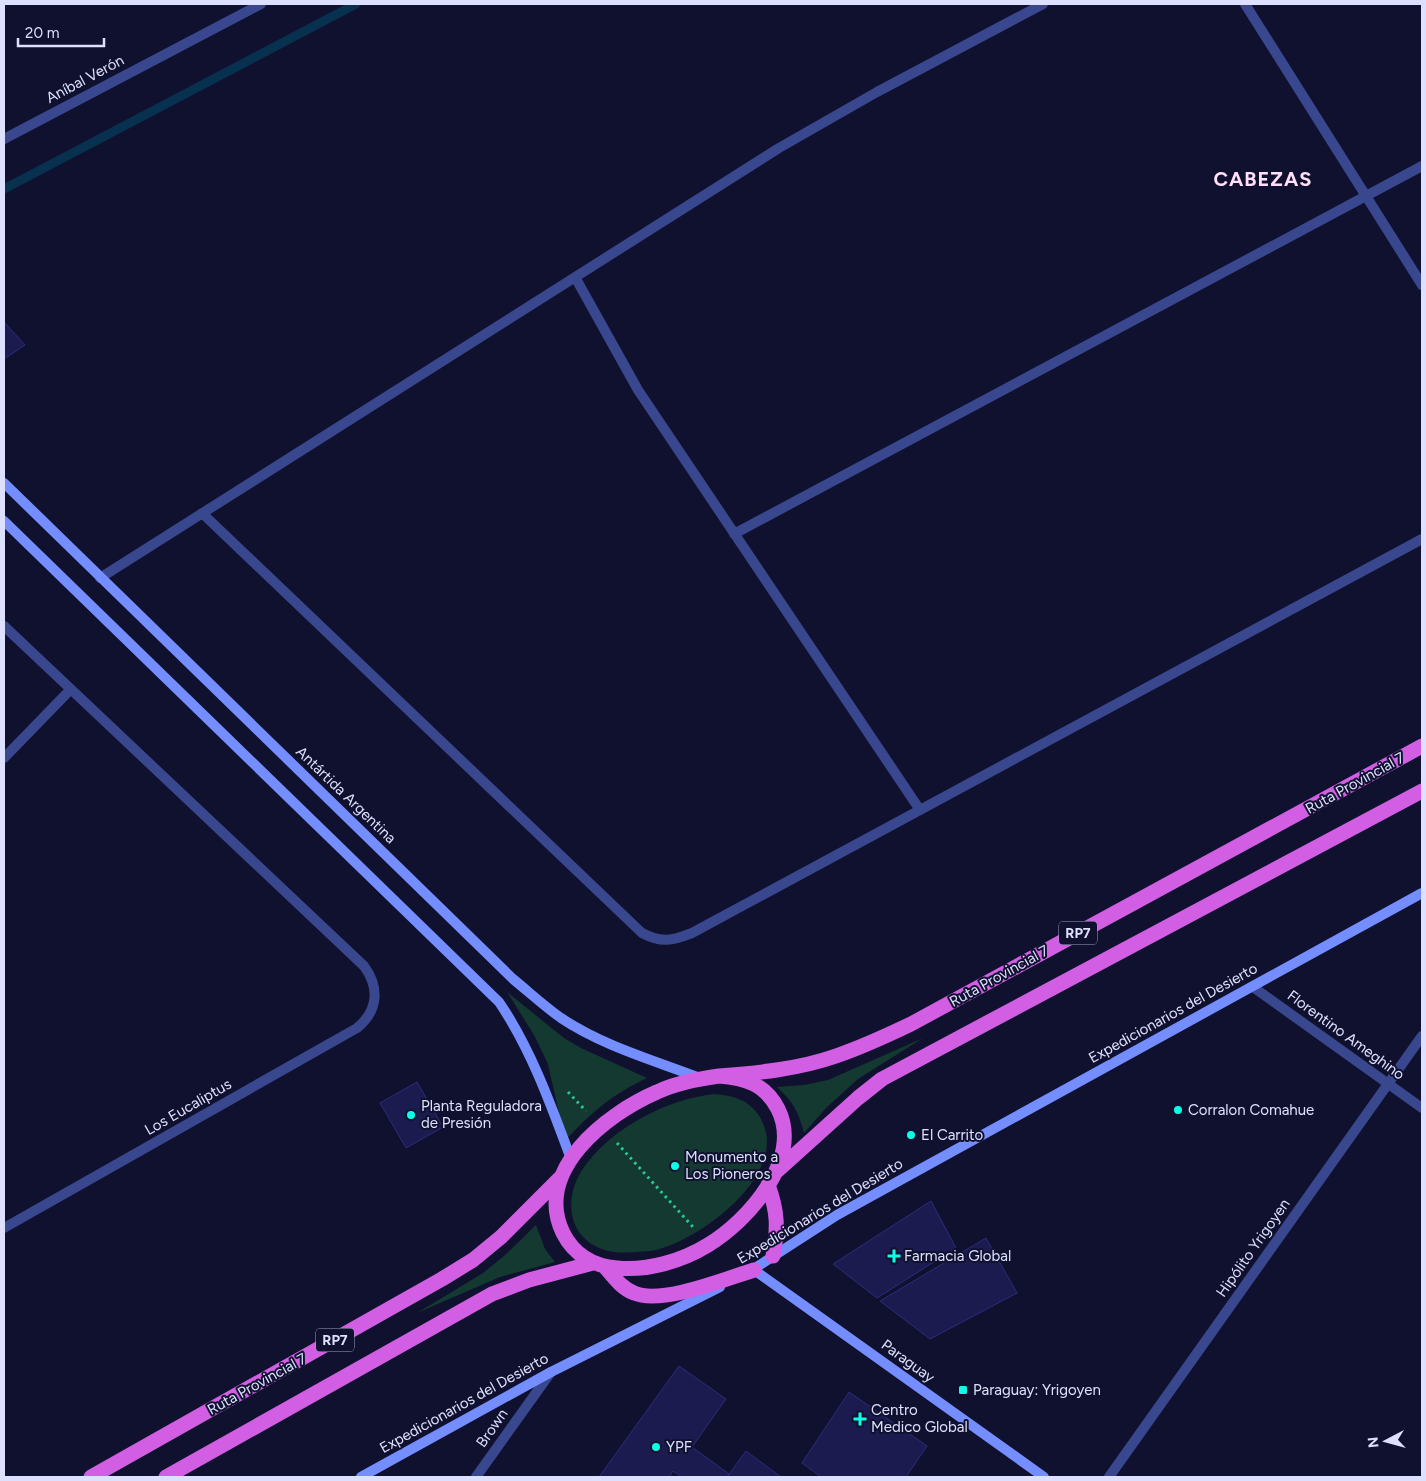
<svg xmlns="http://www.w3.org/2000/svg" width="1426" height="1481" viewBox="0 0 1426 1481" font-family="Figtree,sans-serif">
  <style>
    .green { fill: #133930 }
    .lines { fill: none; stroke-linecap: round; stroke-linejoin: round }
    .stream { stroke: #08304f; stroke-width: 9 }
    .building { fill: #1b1b50; stroke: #2c2c7d }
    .path { stroke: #2ac79e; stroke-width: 3; stroke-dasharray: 2.5 4; stroke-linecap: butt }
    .minor { stroke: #39478f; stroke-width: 10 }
    .tertiary { stroke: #39478f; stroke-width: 10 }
    .secondary { stroke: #748dff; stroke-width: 10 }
    .trunk { stroke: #d25ee4; stroke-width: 15 }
    .poi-dot { fill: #09ffe6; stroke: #10112e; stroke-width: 2 }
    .labels { text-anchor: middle; stroke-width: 4; stroke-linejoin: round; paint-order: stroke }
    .shield { fill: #10112e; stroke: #a0a2c0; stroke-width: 1 }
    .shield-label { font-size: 14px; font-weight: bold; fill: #dde0ff }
    .street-label { font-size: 15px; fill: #dde0ff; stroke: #10112e }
    .poi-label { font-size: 15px; fill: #dde0ff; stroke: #10112e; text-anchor: start }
    .district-label { font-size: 20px; font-weight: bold; letter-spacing: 1px; fill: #ffdffa; stroke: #10112e }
  </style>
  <rect width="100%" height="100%" fill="#10112e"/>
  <path class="green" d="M507,992L564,1038L581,1048L647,1078C613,1094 590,1113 565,1141L548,1064L534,1035Z
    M923,1038L858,1079L826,1108L804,1133C798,1111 794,1103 777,1087L804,1085L828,1080Z
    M714,1094C730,1095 747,1099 757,1113C799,1168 698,1244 650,1251C636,1252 622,1254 608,1251C565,1240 562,1194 587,1163C616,1126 668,1099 714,1094Z
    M536,1225L545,1249L555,1262L500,1277L417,1313L483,1273L504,1256Z"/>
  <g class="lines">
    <path class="stream" d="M4,189L356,4"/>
  </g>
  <path class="building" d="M4,322L25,345L4,359Z
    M417,1082L443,1127L406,1148L380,1103Z
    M931,1201L956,1248L877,1298L833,1264Z
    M986,1238L1017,1293L930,1339L880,1301Z
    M679,1366L726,1399L692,1447L729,1474L727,1477H682L673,1471L669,1477H599Z
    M849,1392L927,1446L906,1477H821L802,1463Z
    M746,1451L781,1477H727Z"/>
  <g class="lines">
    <path class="path" d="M568,1092L586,1111
      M617,1143L693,1227"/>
    <path class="minor" d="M1245,4L1422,285
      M575,277L638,390L920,810
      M202,513L642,933C661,943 672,941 692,933L1422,539
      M734,534L1422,166
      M100,578L779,148L877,92L1043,4
      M4,626L364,966C380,988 378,1011 357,1028L4,1228
      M4,758L71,689
      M1253,987L1422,1108
      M476,1477L551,1372"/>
    <path class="tertiary" d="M4,139L261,4
      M1109,1477L1422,1036"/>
    <path class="secondary" d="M4,483L513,979C529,992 544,1006 561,1018C603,1046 653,1060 700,1078
      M4,521L499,1002C531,1049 551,1105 571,1159
      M754,1270L1044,1477
      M749,1272L837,1215L1422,893
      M361,1477L551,1372L720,1287"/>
    <path class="trunk" d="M719,1076C758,1073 799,1069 836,1056C862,1047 886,1036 911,1024L1422,746
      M719,1076C745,1078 765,1084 778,1109C803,1159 748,1221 708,1245C682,1261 648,1271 617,1268C594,1266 574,1255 563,1233C533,1171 606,1114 657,1092C676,1083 697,1079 719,1076Z
      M777,1171L858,1098L882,1079L1422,791
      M768,1185C778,1212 778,1228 773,1256
      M605,1267C614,1277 621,1288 634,1293C661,1305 725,1279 754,1270
      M91,1477L442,1279L473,1260L501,1237L560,1178
      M166,1477L492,1294L529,1280L593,1263"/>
  </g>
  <g class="poi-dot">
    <circle cx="1178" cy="1110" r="5"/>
    <circle cx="411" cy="1115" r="5"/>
    <circle cx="911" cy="1135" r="5"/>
    <circle cx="675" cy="1166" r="5"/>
    <path d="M891.5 1248.5h5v5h5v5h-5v5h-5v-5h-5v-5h5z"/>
    <rect x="958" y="1385" width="10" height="10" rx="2.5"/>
    <path d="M857.5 1411.5h5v5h5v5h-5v5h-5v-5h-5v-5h5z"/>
    <circle cx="656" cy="1447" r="5"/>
  </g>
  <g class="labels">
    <g class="shield">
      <rect x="1059" y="921.5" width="38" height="23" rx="4"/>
      <rect x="316" y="1328.5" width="38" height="23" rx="4"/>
    </g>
    <g class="shield-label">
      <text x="1078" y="938">RP7</text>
      <text x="335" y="1345">RP7</text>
    </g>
    <g class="street-label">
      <text transform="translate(85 79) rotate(-28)" y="5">Aníbal Verón</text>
      <text transform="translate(1355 783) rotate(-29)" y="5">Ruta Provincial 7</text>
      <text transform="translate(346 795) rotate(44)" y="5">Antártida Argentina</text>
      <text transform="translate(999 976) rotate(-29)" y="5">Ruta Provincial 7</text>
      <text transform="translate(1173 1013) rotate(-29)" y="5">Expedicionarios del Desierto</text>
      <text transform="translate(1346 1035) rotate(36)" y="5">Florentino Ameghino</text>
      <text transform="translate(188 1107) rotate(-30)" y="5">Los Eucaliptus</text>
      <text transform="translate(820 1211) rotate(-31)" y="5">Expedicionarios del Desierto</text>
      <text transform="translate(1253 1248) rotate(-55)" y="5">Hipólito Yrigoyen</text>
      <text transform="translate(908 1361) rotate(36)" y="5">Paraguay</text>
      <text transform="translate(257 1384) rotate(-29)" y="5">Ruta Provincial 7</text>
      <text transform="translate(464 1403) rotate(-29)" y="5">Expedicionarios del Desierto</text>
      <text transform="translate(492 1428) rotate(-55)" y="5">Brown</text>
    </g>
    <g class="poi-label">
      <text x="421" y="1111">Planta Reguladora<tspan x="421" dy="17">de Presión</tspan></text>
      <text x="1188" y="1115">Corralon Comahue</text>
      <text x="921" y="1140">El Carrito</text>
      <text x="685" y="1162">Monumento a<tspan x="685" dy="17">Los Pioneros</tspan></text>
      <text x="904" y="1261">Farmacia Global</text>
      <text x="973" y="1395">Paraguay: Yrigoyen</text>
      <text x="871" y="1415">Centro<tspan x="871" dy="17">Medico Global</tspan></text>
      <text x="666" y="1452">YPF</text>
    </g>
    <g class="district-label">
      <text x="1263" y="186">CABEZAS</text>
    </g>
  </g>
  <rect width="1426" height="1481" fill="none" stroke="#dde0ff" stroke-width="10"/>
  <g transform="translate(1386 1441) rotate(264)" stroke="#10112e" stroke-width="4" paint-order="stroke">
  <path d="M0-4L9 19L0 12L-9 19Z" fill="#dde0ff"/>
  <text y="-8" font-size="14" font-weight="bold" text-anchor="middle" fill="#dde0ff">N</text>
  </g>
  <path d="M18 38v8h86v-8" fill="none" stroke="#dde0ff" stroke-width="2.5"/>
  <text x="25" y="38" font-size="15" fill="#dde0ff" stroke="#10112e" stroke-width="4" paint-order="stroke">20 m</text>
</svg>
